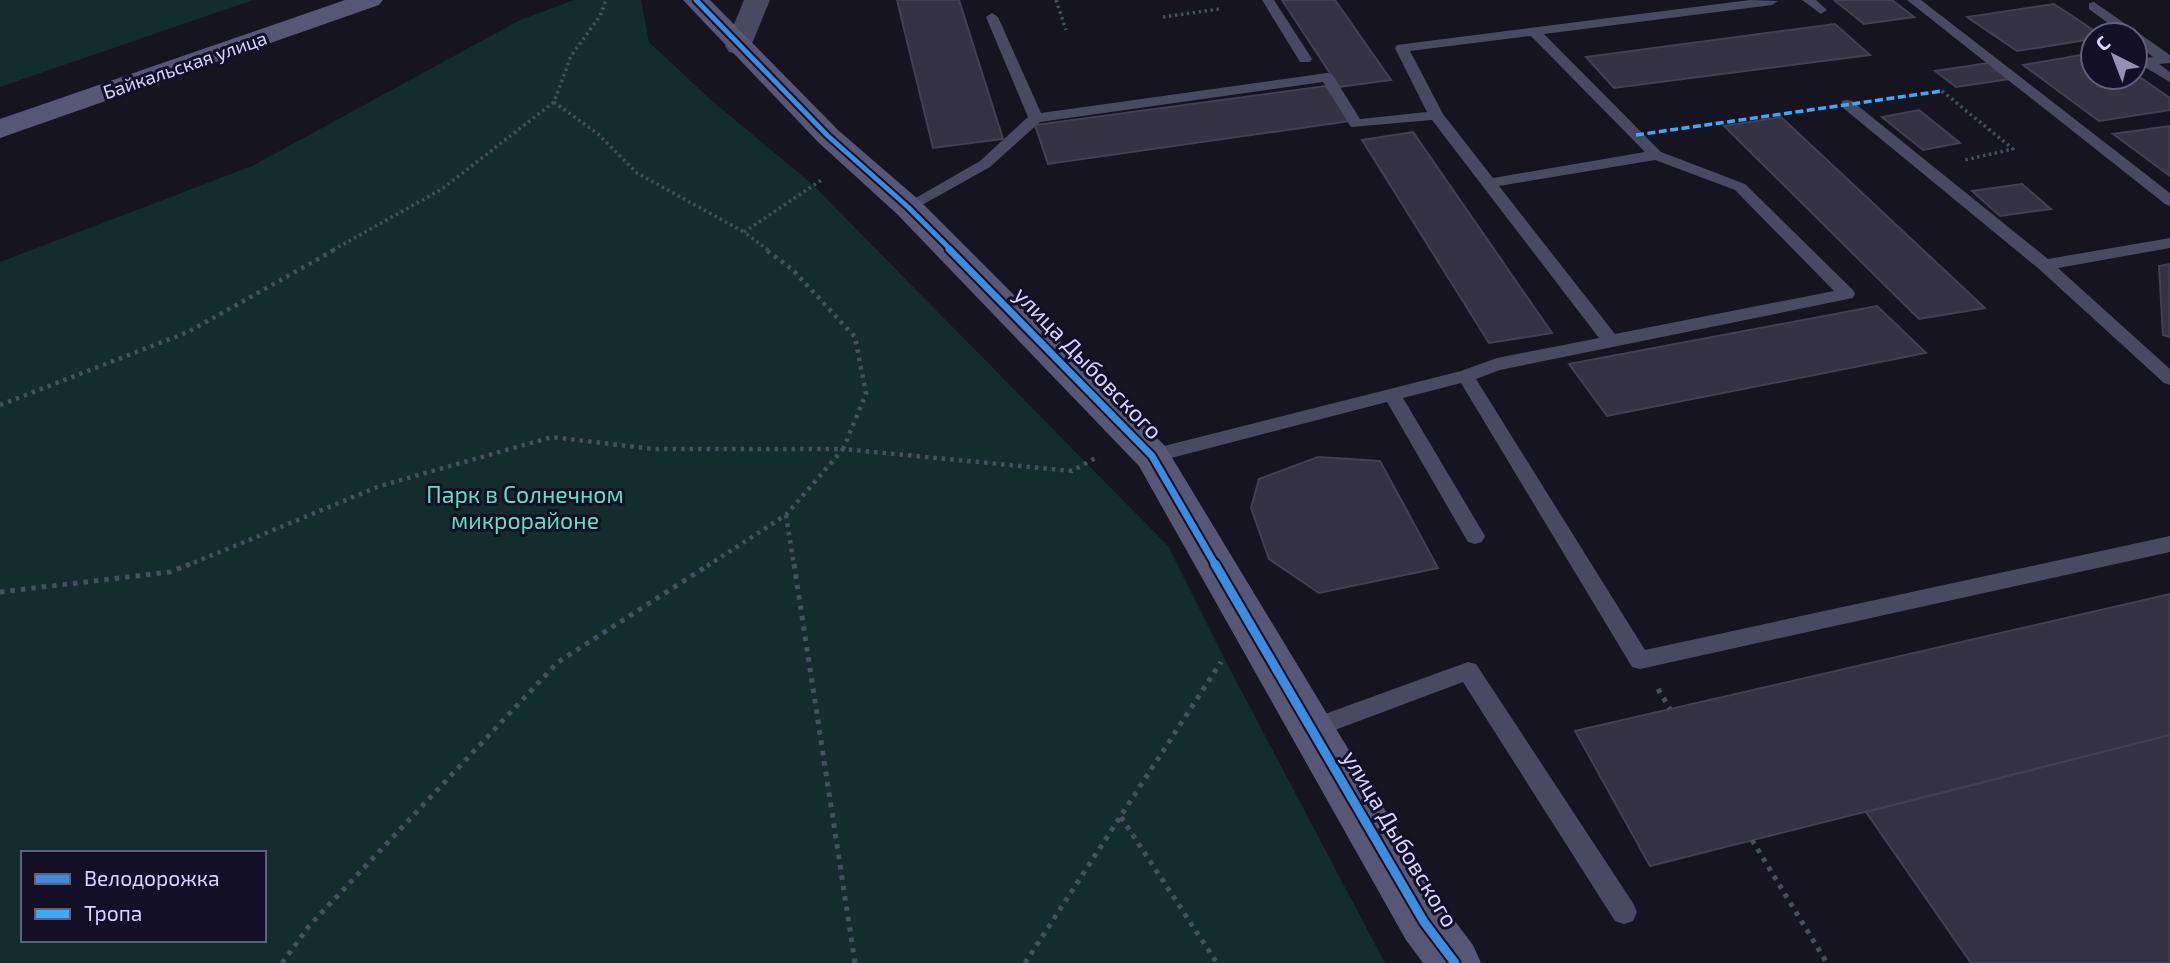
<svg xmlns="http://www.w3.org/2000/svg" width="2170" height="963" viewBox="0 0 2170 963" font-family="'Exo 2',sans-serif">
  <style>
    .green { fill: #132c2d; fill-rule: evenodd }
    .building { fill: #343243; stroke: #433f54; stroke-width: 2 }
    .lines { fill: none; stroke-linecap: round; stroke-linejoin: round }
    .path-far2 { stroke: #44505f; stroke-width: 3.5; stroke-dasharray: 2.5 3.5; stroke-linecap: butt }
    .path-far1 { stroke: #44505f; stroke-width: 4.5; stroke-dasharray: 3.5 5; stroke-linecap: butt }
    .path { stroke: #44505f; stroke-width: 5; stroke-dasharray: 4.5 6; stroke-linecap: butt }
    .lane { fill: #4a4962; fill-rule: evenodd }
    .street { fill: #4a4962; fill-rule: evenodd }
    .secondary { fill: #575674; fill-rule: evenodd }
    .quiet { stroke: #3fa9f5; stroke-width: 3.5; stroke-dasharray: 8 3.5; stroke-linecap: butt }
    .cycleway-far2-casing { stroke: #130f26; stroke-width: 9 }
    .cycleway-far1-casing { stroke: #130f26; stroke-width: 11 }
    .cycleway-casing { stroke: #130f26; stroke-width: 13 }
    .cycleway-far2 { stroke: #408adc; stroke-width: 5 }
    .cycleway-far1 { stroke: #408adc; stroke-width: 7 }
    .cycleway { stroke: #408adc; stroke-width: 9 }
    .labels { text-anchor: middle; stroke-width: 6; stroke-linejoin: round; paint-order: stroke }
    .far-street-label { font-size: 19px; fill: #d9d4ff; stroke: #130f26 }
    .street-label { font-size: 23px; fill: #d9d4ff; stroke: #130f26 }
    .park-label { font-size: 23px; fill: #5fe0c0; stroke: #130f26 }
  </style>
  <rect width="100%" height="100%" fill="#161421"/>
  <path class="green" d="M0,0H253L0,87Z
    M574,0H641L649,42L711,100L813,185L1168,546L1224,658L1385,963H0V262L252,166L520,20ZM23,853H264V940H23Z"/>
  <path class="building" d="M897,0H959L1003,139L933,148Z
    M1282,0H1335L1391,80L1339,87Z
    M1834,0H1892L1914,17L1864,24Z
    M2054,4L2101,35H2093V39L2017,51L1967,17Z
    M1835,24L1870,55L1614,88L1586,57Z
    M2093,53V77H2135V74L2170,98V110L2099,121L2023,65Z
    M1995,62L2016,78L1956,87L1935,71Z
    M1326,86L1350,121L1048,164L1035,125Z
    M1919,110L1960,143L1923,150L1882,117Z
    M1781,117L1985,308L1919,319L1724,126Z
    M2170,126V176L2113,134Z
    M1413,132L1552,333L1489,343L1362,140Z
    M2022,184L2051,209L2000,216L1972,191Z
    M2170,264V337L2163,335L2159,266Z
    M1877,306L1926,353L1607,416L1569,364Z
    M1318,457L1380,461L1438,568L1319,593L1269,559L1251,508L1259,479Z
    M2170,594V735L1650,866L1575,731Z
    M2170,735V963H1971L1866,812Z"/>
  <g class="lines">
    <path class="path-far2" d="M1056,0L1066,30
      M1163,17L1219,9
      M1942,91L2013,149L1965,160
      M554,102L598,134L637,173L744,232
      M333,250L442,189L554,102L571,56L600,16L606,0
      M768,250L744,232L823,179"/>
    <path class="path-far1" d="M0,405L188,332L336,249
      M786,515L794,566
      M186,566L380,486L552,437L653,449H843L866,394L855,337L793,270L765,249
      M707,566L786,515L843,449L1072,471L1099,456"/>
    <path class="path" d="M794,564L855,963
      M0,592L170,572L190,564
      M1658,689L1670,709
      M1121,817L1217,963
      M1752,840L1827,963
      M282,963L309,926L558,662L710,564
      M1025,963L1221,662"/>
    <path class="lane" d="M1262,0H1274L1312,59L1310,62H1300Z
      M1750,0L1778,1L1772,5L1544,34L1661,152L1745,184L1853,290L1855,294L1853,298L1500,370L1476,379L1645,650L2170,536V552L1640,669L1632,667L1461,383L1403,398L1485,536L1482,542L1475,544L1468,542L1387,402L1152,463L1145,461L1143,456L1145,451L1152,449L1461,371L1497,358L1599,338L1432,120L1351,127L1323,82L1040,122L990,167L913,210L908,212L900,207L980,161L1028,117L986,17L992,13L998,17L1041,113L1327,73L1332,74L1360,119L1427,112L1395,48L1397,45ZM1531,36L1645,152L1493,178L1443,114L1410,51ZM1655,160L1735,190L1834,291L1615,334L1499,186Z
      M1802,0H1816L1827,10L1821,14Z
      M1907,0H1921L2170,193V206L2165,204Z
      M2094,2L2170,55V63L2159,64L2170,72V82L2141,65V59L2153,57L2135,43V35H2124L2089,9V3Z
      M1847,100L1852,101L2048,259L2170,238V248L2058,268L2170,369V385L2164,383L2039,269L1842,107V101Z
      M1468,662L1476,664L1633,903L1637,912L1633,921L1624,924L1615,921L1463,682L1311,739L1303,736L1300,729L1303,722Z"/>
    <path class="street" d="M744,0H770L751,46L747,52L738,54L729,52L725,46Z"/>
    <path class="secondary" d="M345,0H383L379,5L0,138V119Z
      M683,0H710L838,130L919,200L1165,446L1442,904L1473,945L1481,963H1423L1406,940L1139,466L897,214L818,142Z"/>
    <path class="quiet" d="M1636,135L1942,91"/>
    <defs>
      <path id="cycleway-far2" d="M696,0L828,136L908,207L951,250"/>
      <path id="cycleway-far1" d="M949,249L1152,456L1216,566"/>
      <path id="cycleway" d="M1215,564L1424,922L1455,963"/>
    </defs>
    <use href="#cycleway-far2" class="cycleway-far2-casing"/>
    <use href="#cycleway-far1" class="cycleway-far1-casing"/>
    <use href="#cycleway" class="cycleway-casing"/>
    <use href="#cycleway-far2" class="cycleway-far2"/>
    <use href="#cycleway-far1" class="cycleway-far1"/>
    <use href="#cycleway" class="cycleway"/>
  </g>
  <g class="labels">
    <g class="far-street-label">
      <text transform="translate(185 65) rotate(-19)" y="7">Байкальская улица</text>
    </g>
    <g class="street-label">
      <text transform="translate(1088 363) rotate(46)" y="8">улица Дыбовского</text>
      <text transform="translate(1400 839) rotate(59)" y="8">улица Дыбовского</text>
    </g>
    <g class="park-label">
      <text x="525" y="503">Парк в Солнечном<tspan x="525" dy="26">микрорайоне</tspan></text>
    </g>
  </g>
  <rect x="21" y="851" width="245" height="91" fill="#130f26" stroke="#625e7d" stroke-width="2"/>
  <rect x="35" y="874" width="35" height="10" fill="#408adc" stroke="#625e7d" stroke-width="2"/>
  <text x="84" y="886" font-size="21" fill="#d9d4ff">Велодорожка</text>
  <rect x="35" y="909" width="35" height="10" fill="#3fa9f5" stroke="#625e7d" stroke-width="2"/>
  <text x="84" y="921" font-size="21" fill="#d9d4ff">Тропа</text>
  <g transform="translate(2114 56) rotate(318)"><circle r="33" fill="#130f26" stroke="#625e7d" stroke-width="2"/>
  <path d="M0-5L12 26L0 18L-12 26Z" fill="#9591b1"/>
  <text y="-10" font-size="19" font-weight="bold" text-anchor="middle" fill="#d9d4ff">С</text>
  </g>
</svg>
